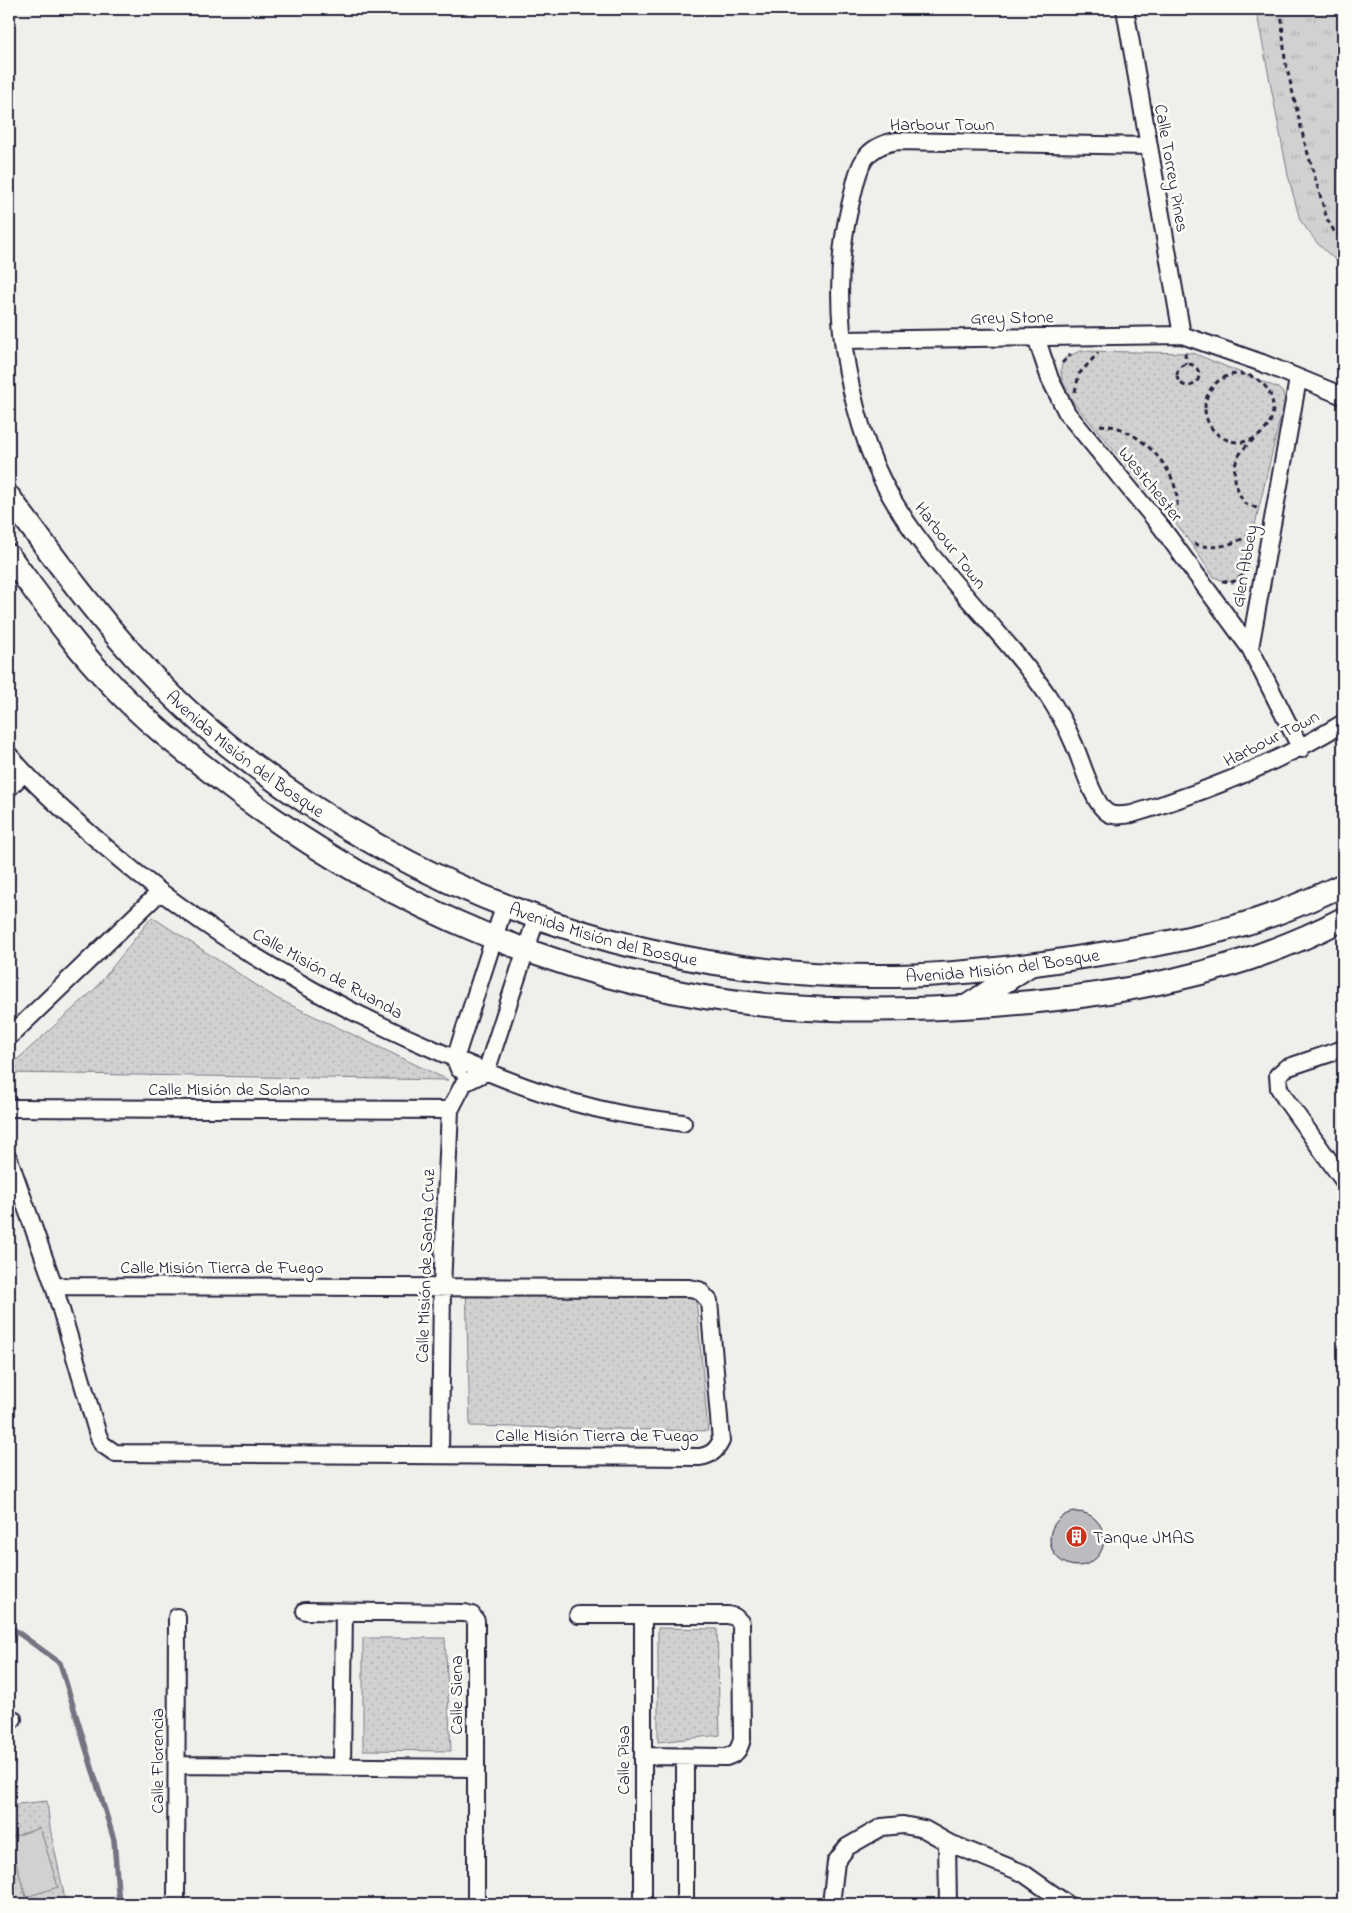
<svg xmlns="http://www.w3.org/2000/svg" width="1352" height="1913" viewBox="0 0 1352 1913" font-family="'Indie Flower',sans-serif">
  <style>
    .grass { fill: url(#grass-tufts); stroke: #7a7a86 }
    .park { fill: url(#park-dots); stroke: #7a7a86 }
    .pitch { fill: #d2d1d1; stroke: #7a7a86 }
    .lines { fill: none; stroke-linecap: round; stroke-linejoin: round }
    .stream { stroke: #737381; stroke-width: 5.5 }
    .building { fill: #bcbcc0; stroke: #22223b }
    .minor-casing { stroke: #22223b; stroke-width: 20 }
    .secondary-casing { stroke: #22223b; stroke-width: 26 }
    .path { stroke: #22223b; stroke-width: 3; stroke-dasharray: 5 4; stroke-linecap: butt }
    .minor { stroke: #fdfcf7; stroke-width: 16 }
    .secondary { stroke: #fdfcf7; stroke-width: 22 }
    .labels { text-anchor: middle; stroke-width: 5; stroke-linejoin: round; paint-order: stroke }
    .street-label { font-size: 18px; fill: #22223b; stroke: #fdfcf7 }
    .poi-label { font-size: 18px; fill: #22223b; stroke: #fdfcf7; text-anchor: start }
  </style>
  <defs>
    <pattern id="grass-tufts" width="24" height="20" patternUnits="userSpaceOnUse" patternTransform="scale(1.25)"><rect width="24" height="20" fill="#d2d1d1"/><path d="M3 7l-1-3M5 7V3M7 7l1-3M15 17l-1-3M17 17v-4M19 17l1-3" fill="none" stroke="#b4b3b4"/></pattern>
    <pattern id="park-dots" width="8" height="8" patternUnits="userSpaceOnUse" patternTransform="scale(1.25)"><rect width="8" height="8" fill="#d2d1d1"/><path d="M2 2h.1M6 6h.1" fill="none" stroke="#b4b3b4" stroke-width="1.8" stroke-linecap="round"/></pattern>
  </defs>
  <rect width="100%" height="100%" fill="#f0efec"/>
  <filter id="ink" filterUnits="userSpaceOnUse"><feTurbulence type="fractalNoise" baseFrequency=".02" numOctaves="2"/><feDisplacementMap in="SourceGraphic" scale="10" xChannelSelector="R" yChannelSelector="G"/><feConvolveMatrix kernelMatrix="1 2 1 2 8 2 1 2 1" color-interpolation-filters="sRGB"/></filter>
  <g filter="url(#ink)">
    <path class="grass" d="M1256,9H1343V267L1318,244L1300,220L1288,175Z"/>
    <path class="park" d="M1080,351L1193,353L1278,388L1283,393L1286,405L1280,419L1253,533L1248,570L1238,580L1226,582L1214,577L1182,531L1073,402C1066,388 1055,373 1065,358Z
      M152,917L276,998L448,1080L9,1073V1067L96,988Z
      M466,1286L695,1288L708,1431L470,1426Z
      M658,1628L717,1629L720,1735L658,1742Z
      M363,1638H445L451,1751L363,1750Z
      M47,1801L50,1828L66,1904H9V1805Z"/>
    <path class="pitch" d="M40,1828L58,1887L26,1897L9,1838Z"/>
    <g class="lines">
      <path class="stream" d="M9,1626L60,1663L114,1840L119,1904"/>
    </g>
    <path class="building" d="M1050 1539a27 27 0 1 1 54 0a27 27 0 1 1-54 0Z"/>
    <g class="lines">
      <defs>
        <path id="minor" d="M1125,9L1182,335
          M1148,146L897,141C858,147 858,174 850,206C831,286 841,369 868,447C903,546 987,609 1046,693C1056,708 1066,725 1073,742C1081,758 1093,805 1108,813C1115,817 1124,815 1132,814C1206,792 1276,764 1343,723
          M1036,337L1050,379L1067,413L1162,528L1250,648L1301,749
          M843,340L1182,335L1262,363L1343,396
          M1250,648L1298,379
          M9,755C37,788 70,816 102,844C204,933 318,1000 442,1053C498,1077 556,1101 617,1113C638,1117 661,1120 683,1123
          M9,788L24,773
          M9,1037L160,892
          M1343,1049L1286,1068L1278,1075L1279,1088L1286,1100L1343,1180
          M459,1069L455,1059L504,907
          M9,1108L450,1110
          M9,1159L54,1286L98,1435L102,1444L115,1453L700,1457C711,1455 716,1451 721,1441L709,1301L699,1290L689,1288L54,1286
          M440,1453L442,1287L450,1110L464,1083L486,1072L536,919
          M305,1611L465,1613L472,1615L476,1621V1904
          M578,1615H728L735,1617L741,1623L742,1739C739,1750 737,1754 726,1757L643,1756
          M9,1722L13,1719
          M177,1765L476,1768
          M342,1766L344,1612
          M947,1842L948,1904
          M176,1904L177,1617
          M643,1904V1615
          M685,1904V1757
          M831,1904L836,1862L847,1847L882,1827L903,1825L924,1829L947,1842L1023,1873L1067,1904"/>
        <g id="secondary">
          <path id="s1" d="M9,497C71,581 132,665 212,732C397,886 628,974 869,976C942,977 1016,968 1088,956C1138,948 1188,940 1237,926C1274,916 1308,901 1343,885"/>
          <path d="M9,556C42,600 74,646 112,685C144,720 183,750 220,779C379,904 574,989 777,1006C849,1012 923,1010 995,1005C1115,996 1236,975 1343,919"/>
          <path d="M969,1005L1028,966"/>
        </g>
      </defs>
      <use href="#minor" class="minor-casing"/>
      <use href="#secondary" class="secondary-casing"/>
      <path class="path" d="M1281,9L1285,60L1304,140L1327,219L1334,231L1343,238
        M1185,353L1186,364
        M1062,363L1071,354
        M1177 375a11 11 0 1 1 22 0a11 11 0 1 1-22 0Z
        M1205 408a34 34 0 1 1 68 0a34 34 0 1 1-68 0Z
        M1075,392L1079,374L1098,353
        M1100,425C1108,426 1116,426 1123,430C1154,444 1186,482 1175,517
        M1254,439C1230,458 1230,477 1244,503L1259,509
        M1194,544C1217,551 1234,544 1253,533
        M1222,581L1233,582L1245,574"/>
      <use href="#minor" class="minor"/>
      <use href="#secondary" class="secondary"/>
    </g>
  </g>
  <defs>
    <symbol id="building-disc" viewBox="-11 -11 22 22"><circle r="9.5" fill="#c8321e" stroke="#fdfcf7"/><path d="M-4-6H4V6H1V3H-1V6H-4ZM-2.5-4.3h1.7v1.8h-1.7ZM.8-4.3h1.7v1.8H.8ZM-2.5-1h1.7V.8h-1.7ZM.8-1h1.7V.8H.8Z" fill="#fff"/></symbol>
  </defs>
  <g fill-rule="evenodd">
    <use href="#building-disc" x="1064" y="1524" width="25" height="25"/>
  </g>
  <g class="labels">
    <g class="street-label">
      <text x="942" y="130">Harbour Town</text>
      <text transform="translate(1172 168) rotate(80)" y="6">Calle Torrey Pines</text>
      <text transform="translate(1012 317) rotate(-1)" y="6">Grey Stone</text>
      <text transform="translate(1151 484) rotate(51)" y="6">Westchester</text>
      <text transform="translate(951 545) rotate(52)" y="6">Harbour Town</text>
      <text transform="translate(1244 566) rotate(-80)" y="6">Glen Abbey</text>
      <text transform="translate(1271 738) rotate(-27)" y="6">Harbour Town</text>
      <text dy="6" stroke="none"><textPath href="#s1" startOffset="351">Avenida Misión del Bosque</textPath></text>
      <text dy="6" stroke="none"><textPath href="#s1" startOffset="756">Avenida Misión del Bosque</textPath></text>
      <text dy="6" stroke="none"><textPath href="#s1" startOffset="1160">Avenida Misión del Bosque</textPath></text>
      <text transform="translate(328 973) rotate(29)" y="6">Calle Misión de Ruanda</text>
      <text x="229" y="1095">Calle Misión de Solano</text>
      <text transform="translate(425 1266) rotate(-88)" y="6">Calle Misión de Santa Cruz</text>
      <text x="222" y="1273">Calle Misión Tierra de Fuego</text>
      <text x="597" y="1441">Calle Misión Tierra de Fuego</text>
      <text transform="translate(456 1695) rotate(-90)" y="6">Calle Siena</text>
      <text transform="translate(623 1760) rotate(-90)" y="6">Calle Pisa</text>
      <text transform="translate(157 1761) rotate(-90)" y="6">Calle Florencia</text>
    </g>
    <g class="poi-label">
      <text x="1093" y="1543">Tanque JMAS</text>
    </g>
  </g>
  <rect width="1352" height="1913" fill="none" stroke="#fdfcf7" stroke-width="30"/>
  <rect x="15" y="15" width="1322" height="1883" fill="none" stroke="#22223b" stroke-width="2" filter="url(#ink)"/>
</svg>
